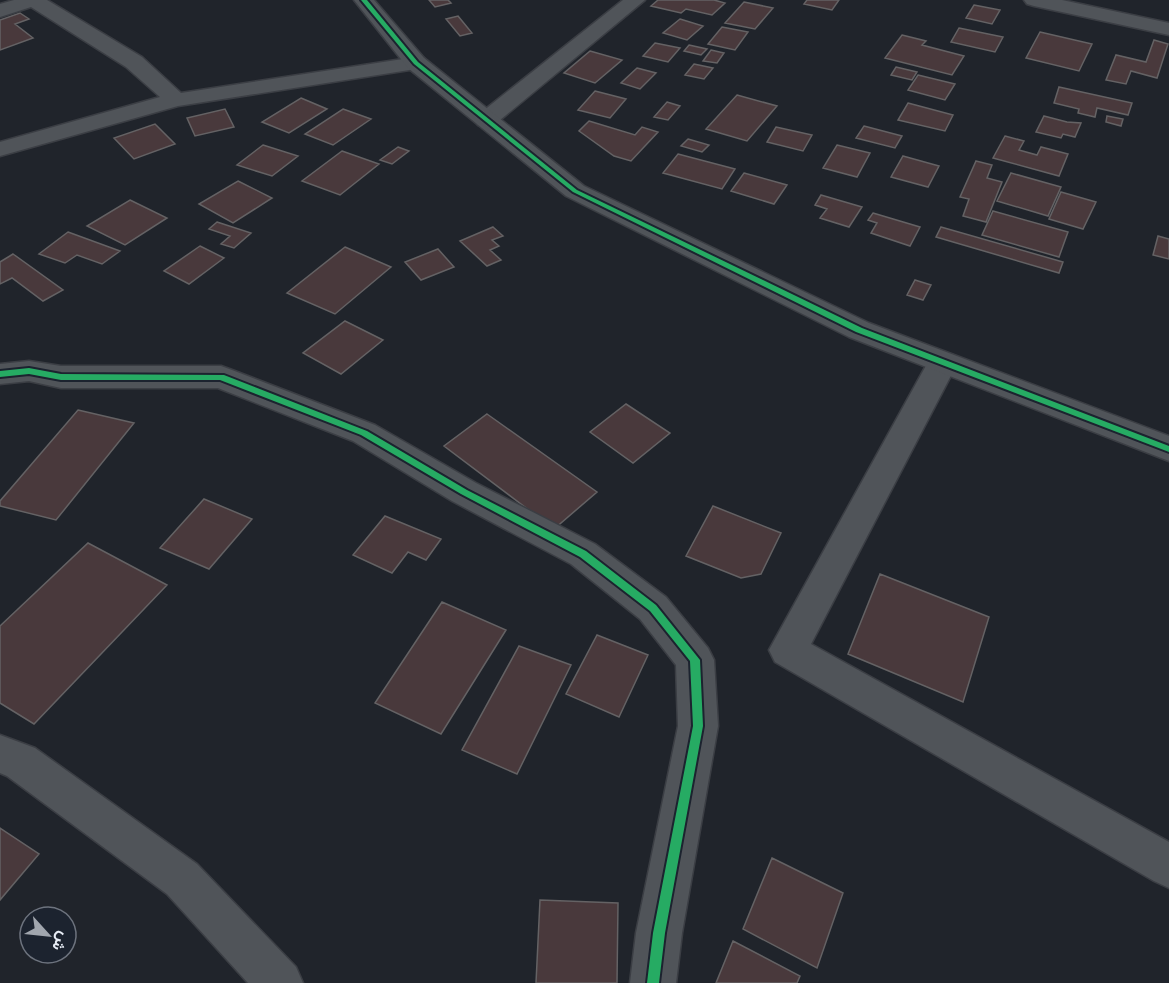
<svg xmlns="http://www.w3.org/2000/svg" width="1169" height="983" viewBox="0 0 1169 983" font-family="'Source Serif 4',Vazirmatn,serif">
  <style>
    .building { fill: #49393c; stroke: #646264; stroke-width: 1.5 }
    .lines { fill: none; stroke-linecap: round; stroke-linejoin: round }
    .minor-casing { stroke: #3b3e44; stroke-width: 3 }
    .tertiary-casing { stroke: #3b3e44; stroke-width: 3 }
    .minor { fill: #505459; fill-rule: evenodd }
    .tertiary { fill: #505459; fill-rule: evenodd }
    .cycleway-casing { stroke: #1c232f; stroke-width: 4 }
    .cycleway { fill: #26ab63; fill-rule: evenodd }
  </style>
  <rect width="100%" height="100%" fill="#20242b"/>
  <path class="building" d="M429,0H448L451,3L435,7Z
    M658,0H714L725,3L712,15L686,9L681,13L651,6Z
    M807,0H839L832,10L804,4Z
    M744,2L773,8L755,29L725,23Z
    M974,5L1000,10L992,24L966,18Z
    M20,13L29,19L15,24L33,38L0,50V20Z
    M458,16L472,33L460,36L446,19Z
    M680,19L703,26L687,40L663,33Z
    M722,27L748,32L735,50L708,44Z
    M959,28L1003,37L995,52L951,42Z
    M1040,32L1092,44L1079,71L1026,58Z
    M902,35L926,41L922,45L964,56L952,75L885,58Z
    M1154,40L1168,44L1157,78L1131,71L1126,84L1106,80L1116,55L1146,62Z
    M655,43L680,48L668,62L643,56Z
    M689,45L707,49L701,55L684,51Z
    M711,50L724,53L717,63L703,61Z
    M590,51L622,60L595,83L564,73Z
    M694,64L713,68L704,79L685,75Z
    M896,67L917,72L912,80L891,75Z
    M637,68L656,73L640,89L621,83Z
    M918,75L955,84L945,100L908,90Z
    M1059,87L1132,103L1128,115L1097,108L1095,117L1078,113L1079,109L1054,103Z
    M595,91L626,99L610,118L578,110Z
    M737,95L777,106L747,141L706,129Z
    M301,98L327,109L289,133L262,122Z
    M667,102L680,106L668,120L654,117Z
    M908,103L953,115L945,131L898,120Z
    M225,109L234,127L195,136L187,118Z
    M343,109L371,119L333,145L305,134Z
    M1044,116L1067,122L1081,123L1075,137L1063,134L1061,138L1036,132Z
    M1107,116L1123,119L1121,126L1106,122Z
    M589,121L635,135L642,127L658,132L631,161L614,156L579,131Z
    M155,124L175,144L134,159L114,138Z
    M864,126L902,136L895,148L856,138Z
    M776,127L812,135L803,151L767,142Z
    M1005,136L1024,141L1019,150L1037,155L1041,147L1068,154L1059,176L993,158Z
    M688,139L709,145L702,152L681,146Z
    M263,145L298,156L272,176L237,165Z
    M837,145L870,153L857,177L823,168Z
    M398,147L409,151L392,164L380,160Z
    M342,151L379,164L340,195L302,181Z
    M678,154L735,169L722,189L663,173Z
    M903,156L939,166L928,187L891,177Z
    M976,161L992,165L987,178L1002,182L986,222L963,216L969,199L960,197Z
    M744,173L787,185L774,204L731,191Z
    M1011,173L1061,187L1048,216L997,201Z
    M238,181L272,198L233,223L199,204Z
    M1061,192L1096,202L1083,229L1049,219Z
    M821,195L862,207L849,227L820,218L827,209L815,205Z
    M130,200L167,218L125,245L87,226Z
    M993,211L1068,232L1059,257L982,235Z
    M873,213L920,227L910,246L871,233L877,223L868,220Z
    M217,222L251,233L234,248L221,244L230,236L209,229Z
    M493,227L503,236L492,240L499,246L490,250L501,260L487,266L460,241Z
    M941,227L1063,262L1059,273L936,237Z
    M68,232L120,251L102,264L77,255L65,263L39,254Z
    M1158,236L1169,239V259L1153,255Z
    M200,246L224,258L189,284L164,271Z
    M345,247L391,267L335,314L287,293Z
    M438,249L454,267L421,280L405,262Z
    M13,254L63,290L43,301L12,278L0,284V262Z
    M915,280L931,285L923,300L907,295Z
    M345,321L383,340L341,374L303,353Z
    M626,404L670,433L633,463L590,432Z
    M78,410L134,423L56,520L0,506V501Z
    M487,414L597,492L554,529L444,446Z
    M204,499L252,519L209,569L160,548Z
    M713,506L781,533L761,574L741,578L686,556Z
    M385,516L441,539L426,560L408,552L392,573L353,555Z
    M88,543L167,585L34,724L0,703V626Z
    M880,574L989,617L963,702L848,654Z
    M442,602L506,630L441,734L375,703Z
    M597,635L648,655L619,717L566,694Z
    M519,646L571,665L517,774L462,750Z
    M0,828L39,854L0,900Z
    M772,858L843,893L817,968L743,929Z
    M540,900L618,903L617,983H536Z
    M733,941L800,976L797,983H716Z"/>
  <g class="lines">
    <defs>
      <path id="minor" d="M14,0H47L142,57L181,93L416,57L424,58L427,63L424,68L416,69L178,106L0,156V142L160,97L126,67L31,7L0,17V4Z
        M623,0H645L494,125L486,127L478,125L475,120L478,115Z
        M1024,0H1062L1169,23V35L1034,6L1027,4Z
        M943,352L953,355L958,362L811,644L1169,842V888L1154,881L775,662L769,650L928,362L933,355Z
        M29,361L61,366H221L232,370L375,425L476,483L595,544L666,597L708,648L714,660L718,726L682,933L676,983H630L636,933L678,726L676,665L640,619L571,564L452,501L353,441L218,388H61L29,381L0,384V364Z
        M0,735L35,748L197,864L296,967L303,983H248L167,894L7,776L0,773Z"/>
      <path id="tertiary" d="M354,0H374L424,58L584,186L869,323L1169,436V461L849,337L566,196L408,68Z"/>
    </defs>
    <use href="#minor" class="minor-casing"/>
    <use href="#tertiary" class="tertiary-casing"/>
    <use href="#minor" class="minor"/>
    <use href="#tertiary" class="tertiary"/>
    <defs>
      <path id="cycleway" d="M361,0H367L418,62L577,190L862,328L1169,446V452L856,332L573,192L414,64Z
        M29,368L61,374L224,375L367,431L467,490L586,551L656,605L700,660L703,726L665,933L659,983H647L653,933L693,726L690,661L650,611L580,557L461,494L361,435L220,380H61L29,374L0,377V371Z"/>
    </defs>
    <use href="#cycleway" class="cycleway-casing"/>
    <use href="#cycleway" class="cycleway"/>
  </g>
  <g transform="translate(48 935) rotate(117)"><circle r="28" fill="#1c232f" stroke="#6d737e" stroke-width="1.5"/>
  <path d="M0-4.5L10 22L0 15L-10 22Z" fill="#a1a6ae"/>
  <text y="-9" font-size="16" font-weight="bold" text-anchor="middle" fill="#e7ecf5">ش</text>
  </g>
</svg>
